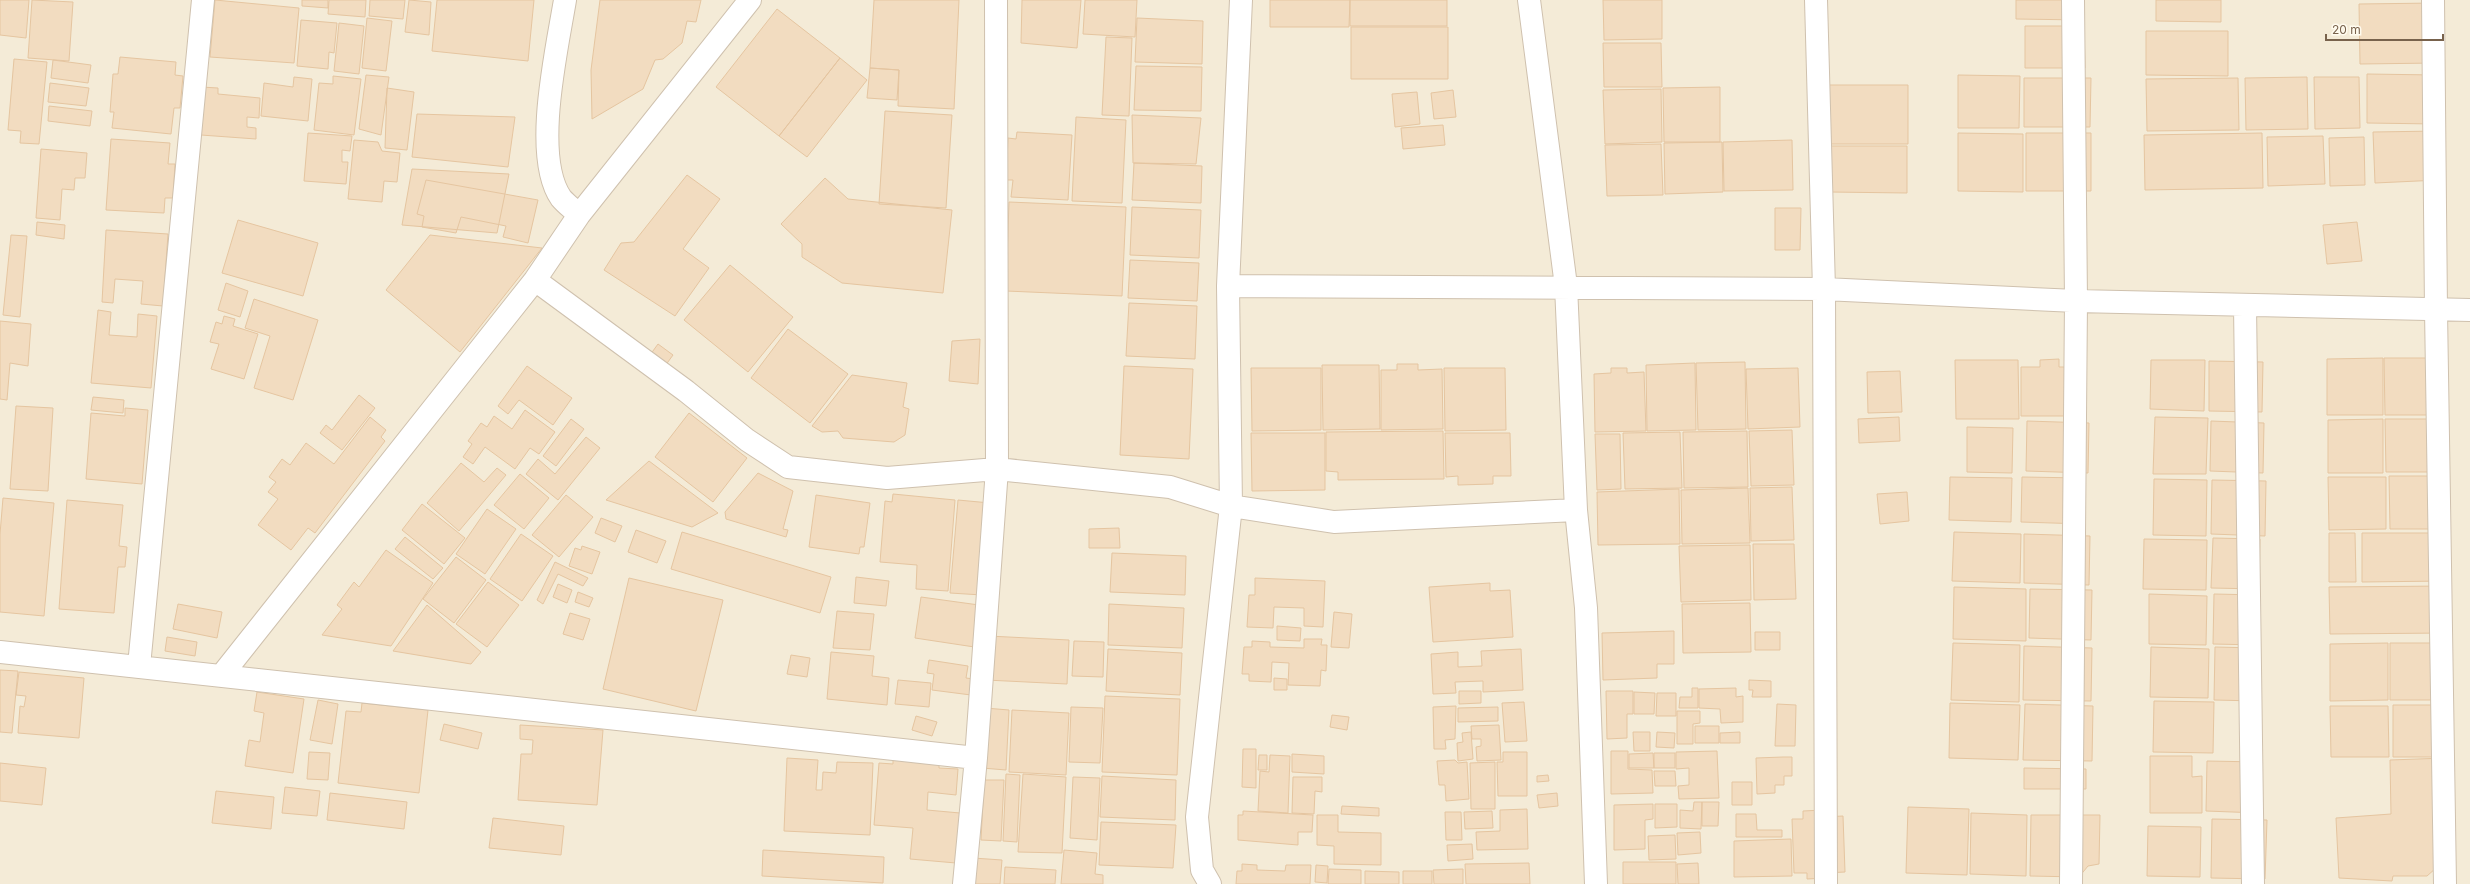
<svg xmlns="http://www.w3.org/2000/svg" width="2470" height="884" viewBox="0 0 2470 884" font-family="Inter,sans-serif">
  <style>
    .residential { fill: #f4ebd7 }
    .building { fill: #f2dcc0; stroke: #e5c5a0 }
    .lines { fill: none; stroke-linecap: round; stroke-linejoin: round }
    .minor-casing { stroke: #cfc1ae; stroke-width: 24 }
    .minor { stroke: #fff; stroke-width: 22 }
  </style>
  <rect width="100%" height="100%" fill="#fdf8e9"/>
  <path class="residential" d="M0,0H2470V884H0Z"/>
  <path class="building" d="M0,0H29L26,38L0,35Z
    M32,0L73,2L69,61L28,58Z
    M215,0L299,8L294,63L210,57Z
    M302,0H328V8L302,6Z
    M329,0H366L365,17L328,14Z
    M370,0H405L403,19L369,16Z
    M409,0L431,2L429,35L405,32Z
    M437,0H534L528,61L432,51Z
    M600,0H701L696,22L687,21L682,43L663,59L655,60L643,89L592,119L591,70Z
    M874,0H959L954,109L898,106L899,70L870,68Z
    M1022,0H1081L1077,48L1021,43Z
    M1085,0H1137L1135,37L1083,34Z
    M1270,0H1350L1349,27H1270Z
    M1350,0H1447V26H1350Z
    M1603,0H1662V39L1604,40Z
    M2016,0H2082V20L2016,19Z
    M2156,0H2221V22L2156,21Z
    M2435,3L2436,63L2360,64L2359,4Z
    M777,9L840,58L779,136L716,87Z
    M367,18L392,21L386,71L362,68Z
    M1137,18L1203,21L1202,64L1135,62Z
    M301,20L337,23L334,53L329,52L328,69L297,66Z
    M339,23L364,26L359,74L334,71Z
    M2025,26H2084L2085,68H2025Z
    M1351,27H1448V79H1351Z
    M2146,31H2228V76L2146,75Z
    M1106,37L1132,38L1129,116L1102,115Z
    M1603,43H1661L1662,87H1604Z
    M120,57L176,62L175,75L183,76L180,108H174L171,134L112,128L114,112H110L113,74H118Z
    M840,58L867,80L807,157L779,136Z
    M14,59L47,62L39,144L20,143L21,131L8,130Z
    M53,60L91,65L88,83L51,78Z
    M1136,66L1202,67L1201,111L1134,110Z
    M870,68L899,70L897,100L867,98Z
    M2367,74L2436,75L2435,124L2367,123Z
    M366,75L389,77L381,135L359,129Z
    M1958,75L2020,76L2019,128H1958Z
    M333,76L361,79L354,135L314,130L319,83L333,84Z
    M294,77L312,79L308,121L261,116L264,83L293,87Z
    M2307,77L2308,129L2246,130L2245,78Z
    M2314,77H2359L2360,128L2315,129Z
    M2024,78H2091L2090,127H2024Z
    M2238,78L2239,130L2147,131L2146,79Z
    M50,83L89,88L86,106L48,102Z
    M1829,85H1908V144H1829Z
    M201,87L218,88V94L260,98L259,118L247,117V127L256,128V139L201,135Z
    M1720,87V142H1664L1663,88Z
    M387,88L414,92L407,150L385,148Z
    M1661,89L1662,142L1605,144L1603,90Z
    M1453,90L1456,117L1434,119L1431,93Z
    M1417,92L1420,124L1395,127L1392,94Z
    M49,106L92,111L90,126L48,121Z
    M885,111L952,115L946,208L879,204Z
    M417,114L515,117L508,167L412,157Z
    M1132,115L1201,118L1196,164L1133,163Z
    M1076,117L1126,120L1122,203L1072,201Z
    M1443,125L1445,145L1403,149L1401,128Z
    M2438,131L2439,180L2375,183L2373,132Z
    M1017,132L1072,135L1068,200L1011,197L1013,180H1006L1008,138L1016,139Z
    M308,133L352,136L350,151L342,150V162H348L346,184L304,181Z
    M1958,133L2023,134V192L1958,191Z
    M2026,133H2091V191H2026Z
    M2262,133L2263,188L2145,190L2144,135Z
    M2323,136L2325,184L2268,186L2267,137Z
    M2364,137L2365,185L2330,186L2329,138Z
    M111,139L170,143L168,164H175L173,198H165L164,213L106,210Z
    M354,140L378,142L382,151L400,153L397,182L384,181L382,202L348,199Z
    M1792,140L1793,190L1724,191L1723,142Z
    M1722,142L1723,192L1665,194L1664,143Z
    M1661,144L1663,195L1607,196L1605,145Z
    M1830,146H1907V193L1830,192Z
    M41,149L87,153L85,178H75L74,190L62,189L60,220L36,218Z
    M1134,163L1202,166L1201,203L1132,200Z
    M412,169L509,174L497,233L402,225Z
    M687,175L720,199L683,249L709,268L675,316L604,270L621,243L634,242Z
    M825,178L848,199L952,210L943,293L842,283L802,257V244L781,224Z
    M426,180L538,200L528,243L503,237L506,226L461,217L456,233L422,227L424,216L417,214Z
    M1009,202L1126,207L1122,296L1006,291Z
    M1132,207L1201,210L1199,258L1130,255Z
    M1775,208H1801L1800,250H1775Z
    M238,220L318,243L303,296L222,273Z
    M37,222L65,225L64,239L36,235Z
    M2357,222L2362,261L2327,264L2323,225Z
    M106,230L168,234L163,306L141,304L143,281L115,279L113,303L102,302Z
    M11,235L27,236L20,317L3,315Z
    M430,235L542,248L460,352L386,290Z
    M1130,260L1199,263L1197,301L1128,298Z
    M730,265L793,317L748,372L684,320Z
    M226,283L248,291L240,317L218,310Z
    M254,299L318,320L293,400L254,388L270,336L245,328Z
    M1129,303L1197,306L1195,359L1126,356Z
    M98,310L111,312L109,335L137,337L138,314L157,316L151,388L91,383Z
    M224,316L235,319L233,326L258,334L244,379L211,369L219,344L210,342L216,322L222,324Z
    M0,321L31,324L28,366L10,363L7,400L0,399Z
    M788,329L848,374L810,423L751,378Z
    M980,339L978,384L949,381L952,341Z
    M658,344L673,355L665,366L650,355Z
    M2383,358V415H2327V359Z
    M2384,358H2433L2434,415H2385Z
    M2059,359V367H2084V416H2021V367H2040V360Z
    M1955,360H2018L2019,419H1956Z
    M2151,360H2205L2204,411L2150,409Z
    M2209,361L2263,362L2262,412L2209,411Z
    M1745,362L1746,429L1698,430L1696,363Z
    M1695,363L1696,430L1647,431L1646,365Z
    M1397,364H1418V370L1442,369L1443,429L1381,430V370H1397Z
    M1322,365H1379L1380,429L1323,430Z
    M527,366L572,398L553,425L519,400L508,414L498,406Z
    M1124,366L1193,369L1189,459L1120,455Z
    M1251,368H1321V430L1252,431Z
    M1444,368H1505L1506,430L1445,431Z
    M1611,368H1627V373L1644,372L1646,431L1595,432L1594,374L1611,373Z
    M1798,368L1800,427L1748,429L1746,369Z
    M1900,371L1902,412L1868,413L1867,372Z
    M852,375L907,383L903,407L909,409L905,435L894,442L843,438L838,431L822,432L812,426Z
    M359,395L375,408L342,450L320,433L326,425L332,430Z
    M93,397L124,400L123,413L91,410Z
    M16,406L53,408L48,491L10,489Z
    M125,408L148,410L142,484L86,479L91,413L125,416Z
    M525,410L555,432L539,454L530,448L515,469L485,447L473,464L463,457L472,444L468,441L481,423L487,427L494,416L512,429Z
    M689,413L747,458L713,502L655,457Z
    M370,417L386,430L381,437L385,441L315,533L308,528L291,550L258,525L278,499L268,492L276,482L269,477L282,459L290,465L306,443L334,464Z
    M1899,417L1900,441L1859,443L1858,419Z
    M2155,417L2208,418L2206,474H2153Z
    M571,419L584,429L556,466L543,456Z
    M2383,419V473H2328V420Z
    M2385,419H2443V472H2386Z
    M2027,421L2089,423L2088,473L2026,471Z
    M2211,421L2264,423L2263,473L2210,471Z
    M1967,427L2013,428L2012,473L1967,472Z
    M1792,430L1794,485L1751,486L1749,431Z
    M1443,431L1444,479L1338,480V472L1326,471V432Z
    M1747,431L1748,487L1684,488L1683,432Z
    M1680,432L1682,488L1625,489L1623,433Z
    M1251,433H1325V490L1252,491Z
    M1445,433H1510L1511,476H1493V484L1458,485V476L1446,477Z
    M1595,434H1620L1621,489L1597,490Z
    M586,437L600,448L558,500L526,474L538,459L555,474Z
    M649,461L718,513L692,527L606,500Z
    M461,463L484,482L497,468L506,475L459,531L427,503Z
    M758,473L793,491L783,529L788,530L786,537L726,519L725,512Z
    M520,474L549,498L524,529L494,505Z
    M2389,476H2444V529H2390Z
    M1950,477L2012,478L2011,522L1949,520Z
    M2022,477L2084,478L2083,524L2021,522Z
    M2328,477H2386V529L2329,530Z
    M2154,479L2207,480L2206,536L2153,535Z
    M2212,480L2266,481L2265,536L2211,534Z
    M1792,487L1794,540L1751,541L1750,488Z
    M1748,488L1750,543L1682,544L1681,490Z
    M1679,489L1680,544L1598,545L1597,492Z
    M1907,492L1909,521L1880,524L1877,494Z
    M893,494L955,500L948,591L916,589L917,565L880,562L885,501L892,502Z
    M566,495L593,517L559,557L532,535Z
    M816,495L870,503L864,547H860L859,554L809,547Z
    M3,498L54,503L44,616L0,612V534Z
    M67,500L123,505L119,546L127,547L125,567H118L114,613L59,609Z
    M958,500L990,503L982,595L950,593Z
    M422,504L465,538L444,564L402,530Z
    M487,509L516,529L485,574L456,554Z
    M601,518L622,526L615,542L595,533Z
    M1119,528L1120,548H1089V529Z
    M636,530L666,541L657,563L628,552Z
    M682,532L831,577L820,613L671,569Z
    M1954,532L2021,534L2020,583L1952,581Z
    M2329,533H2355L2356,582H2329Z
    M2362,533H2444L2445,581L2362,582Z
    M521,534L553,556L522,601L490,579Z
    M2024,534L2090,536L2089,585L2024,583Z
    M405,537L443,568L433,579L395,549Z
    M2213,538L2260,539L2259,589L2211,588Z
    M2144,539L2207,540L2206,590L2143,589Z
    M1753,544H1794L1796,599L1754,600Z
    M1750,545L1751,600L1681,602L1679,546Z
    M582,546L600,552L592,574L569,566L575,548L581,550Z
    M386,550L433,583L391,646L322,635L342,609L337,605L354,582L359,587Z
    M1112,553L1186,556L1185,595L1110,592Z
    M456,557L486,580L454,623L423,599Z
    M555,562L588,578L583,586L558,574L543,604L537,600Z
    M856,577L889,581L886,606L854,603Z
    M629,578L723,600L696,711L603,689Z
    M1255,578L1325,581L1323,627L1304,626V608L1274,607L1273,628L1247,627L1249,595H1255Z
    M488,582L519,605L487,647L456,624Z
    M1490,583V591L1510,590L1513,637L1433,642L1429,587Z
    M558,584L572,590L567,603L553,597Z
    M2445,586V633L2330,634L2329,587Z
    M1954,587L2026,589V641L1953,639Z
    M2030,589L2092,590L2091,640L2029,638Z
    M578,592L593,598L589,607L575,602Z
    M2149,594L2207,596L2206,645L2149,644Z
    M2214,594L2259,595L2258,645L2213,644Z
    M921,597L979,605L981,648L915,638Z
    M1750,603L1751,652L1683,653L1682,604Z
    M178,604L222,612L217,638L173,629Z
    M1109,604L1184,608L1182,648L1108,645Z
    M427,605L481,652L471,664L393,651Z
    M837,611L874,614L870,650L833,648Z
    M1334,612L1352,614L1349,648L1331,647Z
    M570,613L590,619L583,640L563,634Z
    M1277,626L1301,628L1300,641L1277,640Z
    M1674,631V664H1657V678L1603,680L1602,633Z
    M1755,632H1780V650H1755Z
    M988,636L1069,640L1067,684L986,680Z
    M167,637L197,642L195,656L165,651Z
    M1304,639H1322L1321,645H1327L1326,671L1321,670L1320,686L1288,685L1289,663L1272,662L1271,682L1249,681V674H1242L1244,647H1252V641L1270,642V647L1304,648Z
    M1074,641L1104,642L1103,677L1072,676Z
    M1953,643L2020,645L2019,702L1951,700Z
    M2388,643V700L2330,701V644Z
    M2390,643H2445L2446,700H2390Z
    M2024,646L2092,648L2091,701L2023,700Z
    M2151,647L2209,649L2208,698L2150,697Z
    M2215,647L2258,648L2257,701L2214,700Z
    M1108,649L1182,653L1180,695L1106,691Z
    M1521,649L1523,690L1483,692V681L1455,682L1456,693L1433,694L1431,654L1458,652V667L1482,666L1481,651Z
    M831,652L874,656L872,676L889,678L887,705L827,699Z
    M791,655L810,658L807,677L787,674Z
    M929,660L968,666L966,678L974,679L971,695L932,690L934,674L927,673Z
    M0,670L18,671L12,733L0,732Z
    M19,672L84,678L79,738L18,733L20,706L24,707L26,696L16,695Z
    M1274,678L1287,679V690H1274Z
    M898,680L931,683L929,707L895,704Z
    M1749,680L1771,681V697H1752L1753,690H1749Z
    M1692,688H1698V708H1679L1680,697H1692Z
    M1736,688V697L1743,696V722L1721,723L1720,709L1699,708V689Z
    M1459,691H1481V703L1459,704Z
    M1606,691H1633V714H1627V738L1607,739Z
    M257,692L304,699L293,773L245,766L249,740L260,742L264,713L254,711Z
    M1634,692L1655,693L1654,714H1634Z
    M1657,693H1676V716H1656Z
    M1105,696L1180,699L1177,775L1102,772Z
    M318,700L338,704L332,744L310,740Z
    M2154,701L2214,702L2213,753L2153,752Z
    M1524,702L1527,741L1505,742L1502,703Z
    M362,703L428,710L419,793L338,783L346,711L361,712Z
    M1950,703L2020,705L2018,760L1949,758Z
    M1777,704L1796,705L1795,746H1775Z
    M2025,704L2093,706L2092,761L2023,760Z
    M2393,705H2446L2447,757H2393Z
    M1456,706L1455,739L1445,740L1446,749H1434L1433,707Z
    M2330,706H2388L2389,757H2331Z
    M1071,707L1103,708L1100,763L1069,762Z
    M1498,707V721L1458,722V708Z
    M985,708L1009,710L1006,770L982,768Z
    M1012,710L1069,713L1066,775L1009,772Z
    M1677,711H1700V723L1693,724V744H1677Z
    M1332,715L1349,717L1347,730L1330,727Z
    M916,716L937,722L932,736L912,730Z
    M444,724L482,733L478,749L440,740Z
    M520,725L603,730L597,805L518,800L521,754H532L533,740L520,739Z
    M1499,725L1501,760L1477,761L1476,747L1481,746V739H1472L1471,726Z
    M1695,726H1719V743H1695Z
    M1471,732L1473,759L1458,761L1457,743L1463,742L1462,733Z
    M1633,732H1650V751H1634Z
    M1657,732L1675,733L1674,748L1656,747Z
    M1740,732V743H1720V733Z
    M1243,749H1256V788L1242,787Z
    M1611,751H1628V769L1652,770L1653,793L1611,794Z
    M1717,751L1719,798L1679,799L1678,786L1689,785V768L1676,769V752Z
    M309,752L330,753L328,780L307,779Z
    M1503,752H1527V796H1498L1497,762H1503Z
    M1653,753L1654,768H1629V754Z
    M1654,753H1675V768H1654Z
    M1292,754L1324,756V774L1292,772Z
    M1259,755H1267V770H1258Z
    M1270,755L1290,756L1288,813L1258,811L1260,771L1269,772Z
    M2150,756H2192V777L2202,776V813H2150Z
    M1783,757H1792V776H1784V785H1775V793L1757,794L1756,758Z
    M787,758L818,760L816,790H822L823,772L836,773L837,762L873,763L870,835L784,831Z
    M2445,758L2436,868L2427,876H2393L2392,881L2339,878L2336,818L2391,814L2390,760Z
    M893,759L939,763V768L958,769L956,795L928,792L927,810L960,813L956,863L910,859L913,828L874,825L879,763L893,764Z
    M1455,760L1458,763L1467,762L1469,799L1446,801L1445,785H1439L1437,761Z
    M2207,761L2260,762L2259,813L2206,811Z
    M1495,762V809H1471L1470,763Z
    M0,763L46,768L42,805L0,801Z
    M2024,768L2086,769V789H2024Z
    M1654,771H1675L1676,786H1655Z
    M1006,774L1020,775L1017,842L1003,841Z
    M1023,774L1066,777L1062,853L1018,852Z
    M1548,775L1549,781L1537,782V776Z
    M1102,776L1176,780L1175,820L1100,817Z
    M1073,777L1100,778L1097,840L1070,838Z
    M1293,777H1322V792L1315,791L1314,814L1292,813Z
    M984,780H1004L1001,841L981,840Z
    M1732,782H1752V805H1732Z
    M285,787L320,791L317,816L282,813Z
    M216,791L274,797L271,829L212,823Z
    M330,793L407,802L404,829L327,820Z
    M1557,793L1558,806L1539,808L1537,795Z
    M1694,802H1702L1701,829L1680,828V810L1693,811Z
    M1702,802H1719L1718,826H1702Z
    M1653,804V819L1645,820V849L1614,850V805Z
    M1655,804H1677V827L1655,828Z
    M1342,806L1379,808V816L1341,814Z
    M1908,807L1969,809L1967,875L1906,873Z
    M1527,809L1528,849L1477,850L1476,832L1500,831V810Z
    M1823,810L1824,817L1843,816L1845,872L1825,873V878L1807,879V873H1794L1792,819H1803V811Z
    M1243,811L1313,815L1312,832H1298V845L1238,840V815H1243Z
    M1492,811L1493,828L1465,829L1464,812Z
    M1445,812H1461L1462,840H1446Z
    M1971,813L2027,815L2026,876L1970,874Z
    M1736,814H1756L1757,830H1782V837H1736Z
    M1317,815H1338V832L1381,833V865L1334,864V846L1317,845Z
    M2031,815H2100L2099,864L2088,866L2079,877L2030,876Z
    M493,818L564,826L561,855L489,848Z
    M2212,819L2267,820L2265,879L2211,878Z
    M1101,822L1176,825L1173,868L1099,865Z
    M2148,826L2201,827L2200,877L2147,876Z
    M1700,832L1701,853L1678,855L1677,833Z
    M1675,835L1676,859L1649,860L1648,836Z
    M1791,839L1792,876L1734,877V841Z
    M1472,844L1473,859L1448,861L1447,845Z
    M763,850L884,857L883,883L762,876Z
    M1064,850L1097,853L1095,874L1103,875V884H1061Z
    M973,858L1002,860L1000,884H971Z
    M1623,862H1676V884H1623Z
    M1529,863L1530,884H1466L1465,864Z
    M1698,863L1699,884H1678L1677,864Z
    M1242,864L1257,865V870L1285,871L1286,865H1311L1310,884H1236L1237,871H1242Z
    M1316,865L1328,866L1327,883L1315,882Z
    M1005,867L1056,870L1055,884H1004Z
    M1329,869L1361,870V884H1328Z
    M1463,869V884H1434L1433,870Z
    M1365,871L1399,872V884H1365Z
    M1403,871H1432V884H1403Z"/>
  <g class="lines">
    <defs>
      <path id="minor" d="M565,0C557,49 532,156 561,198C566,204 573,209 579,215
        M1529,0L1566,286L1576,510L1586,608L1596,884
        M1816,0L1824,289L1826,884
        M2433,0L2436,310L2445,884
        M535,280L686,391L747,440L788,467L887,478L997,469L1170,487L1231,506L1334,522L1576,510
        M1228,286L1824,289L2076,301L2470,310
        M2245,306L2253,884
        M0,652L976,758
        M139,666L203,0
        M221,676L535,280L579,215L750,0
        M964,884L976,758L997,469L996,0
        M1210,884L1202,870L1197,817L1231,506L1228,286L1241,0
        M2071,884L2076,301L2073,0"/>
    </defs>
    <use href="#minor" class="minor-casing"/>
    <use href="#minor" class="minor"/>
  </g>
  <path d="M2326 34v6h117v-6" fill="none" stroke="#78624c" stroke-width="2"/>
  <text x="2332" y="34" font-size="12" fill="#78624c" stroke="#fffbef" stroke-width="3" paint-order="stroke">20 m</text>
</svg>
